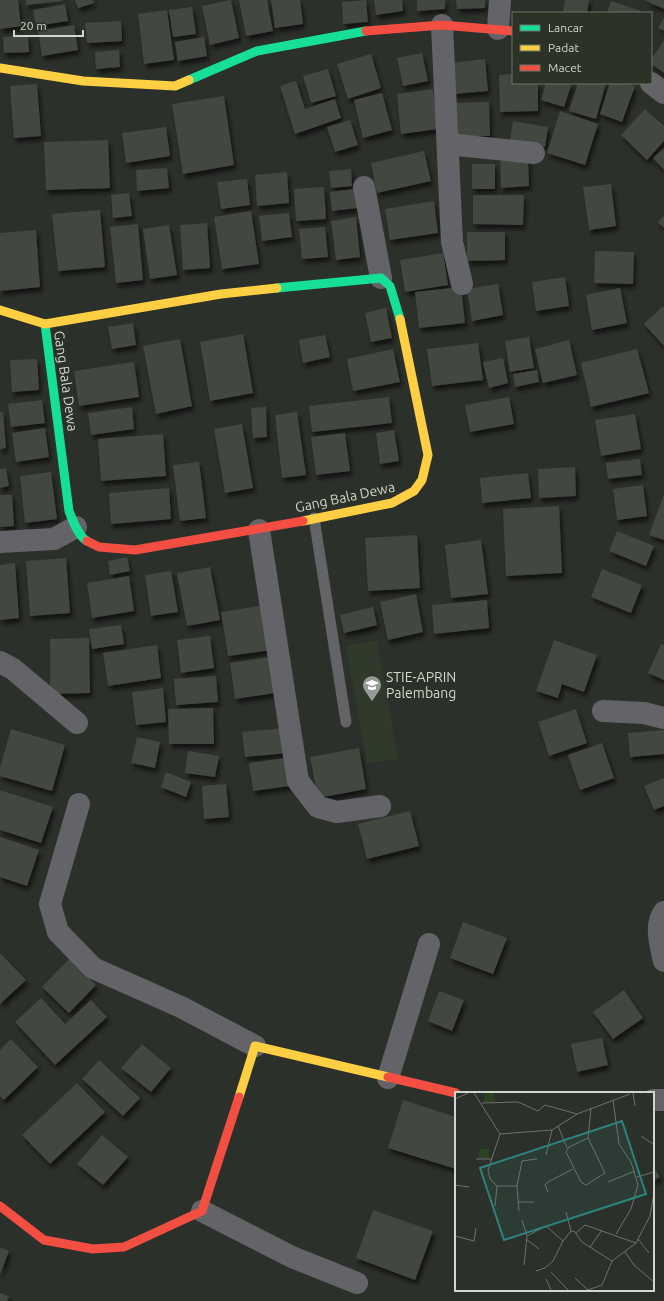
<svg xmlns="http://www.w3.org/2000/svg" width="664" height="1301" viewBox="0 0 664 1301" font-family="Ubuntu,sans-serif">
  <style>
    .built { fill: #2f3a2a }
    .building { fill: #434641; filter: url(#shadow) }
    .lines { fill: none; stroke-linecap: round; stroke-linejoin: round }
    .lane { stroke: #646468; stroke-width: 11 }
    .street { stroke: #646468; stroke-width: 22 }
    .fast { stroke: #16e098; stroke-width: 9 }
    .slow { stroke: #ffcf43; stroke-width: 9 }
    .jam { stroke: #f24e42; stroke-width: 9 }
    .labels { text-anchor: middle; stroke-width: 3; stroke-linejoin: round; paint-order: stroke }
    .street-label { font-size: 14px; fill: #d0d5ce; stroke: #2b3327 }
    .poi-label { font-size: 14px; fill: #d0d5ce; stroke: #2b3327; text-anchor: start }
    .inset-road { fill: none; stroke: #6e726c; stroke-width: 1 }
    .view { fill: #2c847c; fill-opacity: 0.15; stroke: #2c847c; stroke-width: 2 }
    .inset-edge { fill: none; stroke: #d0d5ce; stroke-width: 2 }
  </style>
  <defs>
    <filter id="shadow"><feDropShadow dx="2.5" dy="4.5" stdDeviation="2" flood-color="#0009"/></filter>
  </defs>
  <rect width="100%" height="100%" fill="#2c302a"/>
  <path class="built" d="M377,640L398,759L367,764L346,646Z"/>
  <path class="building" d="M0,0H18L21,26L0,29Z
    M26,0H62L63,1L26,5Z
    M75,0H93L94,3L78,8Z
    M231,0L239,38L210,45L202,6Z
    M239,0H267L273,31L246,36Z
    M271,0H300L303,24L275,28Z
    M366,0L368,22L343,24L342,2Z
    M374,0H402L403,11L376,15Z
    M417,0H445V9L417,11Z
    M456,0H485V8L457,9Z
    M565,0H589L587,13L563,12Z
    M644,0H664V9Z
    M611,1L647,13H607Z
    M65,4L68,21L36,26L33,10Z
    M192,7L196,34L173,37L169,10Z
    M167,10L174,60L144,64L138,14Z
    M664,18V31L658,28Z
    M121,21L122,41L87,43L85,23Z
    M74,25L78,50L42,56L38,31Z
    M28,36L29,52L4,53L3,37Z
    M204,37L207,56L178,61L175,42Z
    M664,40V73L651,64V60Z
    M119,50L120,67L96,69L95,52Z
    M422,53L428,81L403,86L397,58Z
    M371,54L381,88L348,99L337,64Z
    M485,59L488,91L454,94L451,63Z
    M328,69L336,96L311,103L303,76Z
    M513,74V83H538V111L500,112L499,75Z
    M296,81L305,109L335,99L341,118L295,134L280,86Z
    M546,83H572L564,107L541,100Z
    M578,83H606L596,119L569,111Z
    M610,83H627L635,86L622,122L600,114Z
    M37,84L41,136L14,138L10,86Z
    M433,89L438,129L401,134L397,94Z
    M382,93L392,130L363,138L354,100Z
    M224,96L234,165L183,174L172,104Z
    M489,102L490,136H453V103Z
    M645,109L664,126V141L647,160L621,135Z
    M560,111L598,124L585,165L547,153Z
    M350,120L358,145L335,152L327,127Z
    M513,121L548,127L545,147L510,141Z
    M166,127L170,156L126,163L122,133Z
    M108,140L110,188L46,190L44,142Z
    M664,148V170L653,158Z
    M424,151L431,181L377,193L371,163Z
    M528,159L529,186L501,188L500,161Z
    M472,164H495V189H472Z
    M167,168L169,188L137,191L136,170Z
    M351,169L352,186L331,188L329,171Z
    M287,172L289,203L257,206L255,175Z
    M247,179L250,205L221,209L217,182Z
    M611,184L616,226L589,230L583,187Z
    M324,187L326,219L296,221L294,189Z
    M355,189L357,208L332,211L330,192Z
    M129,193L132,216L113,218L111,195Z
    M473,195H524L523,225L473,224Z
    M434,201L438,233L390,240L385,209Z
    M100,210L105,267L58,271L52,214Z
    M251,211L259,264L222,269L214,217Z
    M289,213L292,237L262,241L259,216Z
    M664,215V228L658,222Z
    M356,217L360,257L336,260L331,221Z
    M207,223L210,268L183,270L180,225Z
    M138,224L143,280L116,283L110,227Z
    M169,225L177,275L150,279L143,229Z
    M325,227L328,257L302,259L299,229Z
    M36,230L40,287L0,291V233Z
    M467,232H505V260L467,261Z
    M595,251L634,252L633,284L594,283Z
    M443,253L448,285L405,292L400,260Z
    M565,277L569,306L536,311L532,282Z
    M498,284L503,315L472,321L467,289Z
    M461,287L465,323L419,328L415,292Z
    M620,288L627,323L592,330L586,295Z
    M663,306L664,308V346L644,324Z
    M386,308L392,338L371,342L365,313Z
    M133,323L136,345L112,349L108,327Z
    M243,334L253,393L210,401L200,342Z
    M325,335L330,357L303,363L299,340Z
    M529,337L534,368L510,372L505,341Z
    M180,339L192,406L156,414L143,346Z
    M569,340L577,375L543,383L535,349Z
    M478,343L483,380L432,386L427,349Z
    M393,349L400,382L353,391L347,359Z
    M637,349L649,393L591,407L581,363Z
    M503,358L508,383L489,388L483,362Z
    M37,359L39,390L12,392L10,360Z
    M134,362L139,397L79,406L74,371Z
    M537,370L539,382L515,387L513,374Z
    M389,397L392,423L312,432L309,406Z
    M509,397L514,424L470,432L465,405Z
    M42,400L45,423L11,427L8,404Z
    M132,407L134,429L91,435L88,413Z
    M266,407L267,437L253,438L251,408Z
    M0,412H3L6,448L0,449Z
    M297,412L306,475L282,478L275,415Z
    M635,414L641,449L601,456L595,420Z
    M242,424L253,488L225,493L214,429Z
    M45,428L49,457L16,462L12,433Z
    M394,430L399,461L380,464L376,433Z
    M345,433L350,471L316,475L311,437Z
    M163,434L166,476L101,481L98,439Z
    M640,459L642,475L608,479L606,463Z
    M199,462L206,518L180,521L173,465Z
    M575,467L576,496L539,498L538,469Z
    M6,468L9,486L0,488V469Z
    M51,472L57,519L25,523L20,476Z
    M528,473L531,498L482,503L480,478Z
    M643,485L647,516L617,520L613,489Z
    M169,488L171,519L111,524L109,493Z
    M664,494V540L649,535Z
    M0,495H12L14,526L0,527Z
    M559,506L562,573L506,576L503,509Z
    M617,531L654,546L646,566L609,551Z
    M417,535L420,588L368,591L365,538Z
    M481,540L488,594L451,598L445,545Z
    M127,557L130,571L110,575L108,561Z
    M66,558L70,613L30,616L26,561Z
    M15,563L19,618L0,620V565Z
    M210,567L220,620L187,626L177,573Z
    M602,569L642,585L631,613L591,597Z
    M171,571L178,612L151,616L145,575Z
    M129,576L134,611L92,618L87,583Z
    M416,594L423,632L388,640L380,602Z
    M487,600L489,628L434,634L432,605Z
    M265,605L272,650L228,656L221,612Z
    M373,607L377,625L344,633L340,615Z
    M121,625L124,644L92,649L89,629Z
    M210,636L214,668L181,673L177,640Z
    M89,638L90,693L50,694V639Z
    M554,640L597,655L584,692L562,684L558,698L536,691Z
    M661,644L664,645V680L648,673Z
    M157,645L161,678L108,686L103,653Z
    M269,657L275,693L235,699L230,663Z
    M216,676L218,702L176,705L174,679Z
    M163,688L166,722L136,725L132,692Z
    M213,708L214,744H169L168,709Z
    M576,709L587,743L549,756L538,722Z
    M286,728L288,753L245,757L242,732Z
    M11,729L65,745L52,791L0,776V768Z
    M664,730V754L630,757L628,733Z
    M137,737L160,742L155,768L131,763Z
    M602,743L614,778L580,790L568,755Z
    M359,748L366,789L318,798L310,757Z
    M188,751L219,756L215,777L185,773Z
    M286,758L290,786L253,791L249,763Z
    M166,772L191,782L186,797L161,787Z
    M664,778V806L654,810L644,786Z
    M226,784L229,817L204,819L202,786Z
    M0,790L53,807L41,843L0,830Z
    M410,811L419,846L367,859L358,824Z
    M0,837L39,850L27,886L0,877Z
    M463,922L507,938L493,974L450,958Z
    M0,953L26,980L0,1004Z
    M69,959L96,985L69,1013L42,987Z
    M624,990L643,1018L613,1039L593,1012Z
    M439,991L464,1000L452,1031L428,1021Z
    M41,998L65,1024L91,1000L107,1017L55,1065L15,1022Z
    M602,1038L608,1065L577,1072L571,1044Z
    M11,1039L38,1067L4,1100L0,1096V1050Z
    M142,1044L171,1068L151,1092L121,1068Z
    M99,1060L140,1098L123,1116L82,1079Z
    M77,1083L105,1112L50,1164L22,1135Z
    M403,1100L456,1117V1169L388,1148Z
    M102,1135L128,1157L103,1185L77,1164Z
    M653,1166L660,1177L653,1181Z
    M373,1210L433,1231L415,1280L356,1258Z
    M0,1247L9,1251L0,1275Z
    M0,1293L9,1296L7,1301H0Z"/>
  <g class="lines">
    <path class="lane" d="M314,518L346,722"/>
    <path class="street" d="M442,25L452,242L462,284
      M498,29L500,0
      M651,83L664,93
      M448,144L534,153
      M364,187L381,278
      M259,530L298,781L318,807L337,812L380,806
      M0,542L54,539L76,527
      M0,662L13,669L77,723
      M603,711L644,713L664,718
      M79,804L50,904L58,932L93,968L181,1007L255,1046
      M664,912C654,925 661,947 664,961
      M388,1078L429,944
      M653,1100H664
      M202,1211L292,1257L357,1283"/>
    <path class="fast" d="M189,80L257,51L366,31
      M277,288L381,278L390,286L400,319
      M45,324L69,511C73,521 78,536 87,541"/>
    <path class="slow" d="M0,68L83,81L175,86L189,80
      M0,310L45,324L221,294L277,288
      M303,521L392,503L414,491L422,480L428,455L400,319
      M239,1097L255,1046L388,1077"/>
    <path class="jam" d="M366,31L442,25L513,31
      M87,541L99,547L135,550L303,521
      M388,1077L456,1093
      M0,1206L44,1240L93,1249L124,1247L202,1211L239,1097"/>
  </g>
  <defs>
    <symbol id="university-pin" viewBox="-11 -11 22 30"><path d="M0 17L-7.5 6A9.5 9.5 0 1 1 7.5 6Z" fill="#979b95" stroke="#2b3327"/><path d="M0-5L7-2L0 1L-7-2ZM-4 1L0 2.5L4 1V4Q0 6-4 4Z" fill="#fff"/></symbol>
  </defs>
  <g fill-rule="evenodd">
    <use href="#university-pin" x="361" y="674" width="22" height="30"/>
  </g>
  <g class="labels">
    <g class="street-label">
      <text transform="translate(66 381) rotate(82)" y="5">Gang Bala Dewa</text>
      <text transform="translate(345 497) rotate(-12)" y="5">Gang Bala Dewa</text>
    </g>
    <g class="poi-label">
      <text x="386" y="682">STIE-APRIN<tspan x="386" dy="16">Palembang</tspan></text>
    </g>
  </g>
  <g transform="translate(455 1092)">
    <rect width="199" height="199" fill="#2c302a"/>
    <path d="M29,1H39V10H29ZM24,57H34V66H24Z" fill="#2b421f"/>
    <path class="inset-road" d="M19,1L45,42L33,78L35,87L42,94H62L64,119M178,1L180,14M0,7L13,1M158,8L164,52L176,70L183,93L176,117L161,142M27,11L63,10L83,19L90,13L122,22M103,34L112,56M45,42L97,38L122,22L175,2M186,44L198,52M133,46L114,55L111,60L126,90L131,93L150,81L133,46L136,16M91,63L97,38M21,67H37M182,85L199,80M153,90L180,79M0,93L14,95M62,94L67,69L82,67M93,100L90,93L93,90L118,77M63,110H79M40,114L42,94M111,120L116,139M67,128L72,144M121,141L130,133L181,151M0,144L19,149L21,136M71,147L84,157M183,147L194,161M135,155L147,138M170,160L179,173L199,190M69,173L72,144L91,134L108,149L115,140L119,139L127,150L157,169M81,179L90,176L98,169L108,149M96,180L113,198M120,186L133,198M91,187L96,198M133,198L147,193L157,169L181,151L195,124L199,101"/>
    <path class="view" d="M167,29L191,102L49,148L25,76Z"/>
    <rect width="199" height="199" class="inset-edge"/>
  </g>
  <rect x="512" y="12" width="140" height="72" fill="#2b3327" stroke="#6d746a"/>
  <rect x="520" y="25" width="20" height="6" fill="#16e098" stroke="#6d746a"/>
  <text x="548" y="32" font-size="12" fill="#d0d5ce">Lancar</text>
  <rect x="520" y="45" width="20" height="6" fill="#ffcf43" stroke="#6d746a"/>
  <text x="548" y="52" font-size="12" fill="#d0d5ce">Padat</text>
  <rect x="520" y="65" width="20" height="6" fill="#f24e42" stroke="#6d746a"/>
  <text x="548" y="72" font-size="12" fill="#d0d5ce">Macet</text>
  <path d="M14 30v6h69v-6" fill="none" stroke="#d0d5ce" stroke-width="2"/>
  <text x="20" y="30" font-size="12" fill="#d0d5ce" stroke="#2b3327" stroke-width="3" paint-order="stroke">20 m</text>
</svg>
